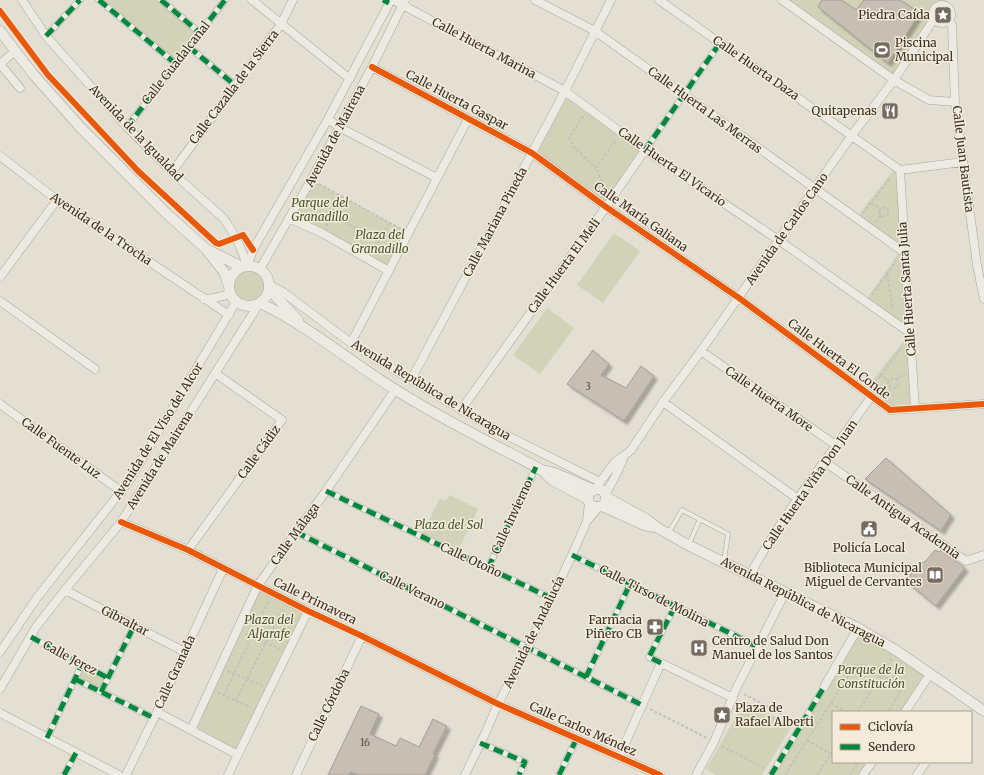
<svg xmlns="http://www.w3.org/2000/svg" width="984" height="775" viewBox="0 0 984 775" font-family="Merriweather,serif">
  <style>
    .green { fill: #d2d2b8 }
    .building { fill: #c7bfb4; stroke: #a49c92; filter: url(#shadow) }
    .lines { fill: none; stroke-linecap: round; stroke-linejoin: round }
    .service-casing { stroke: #aaa59b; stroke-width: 5 }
    .pedestrian-casing { stroke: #aaa59b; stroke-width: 7 }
    .minor-casing { stroke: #aaa59b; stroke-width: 9 }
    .tertiary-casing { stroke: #aaa59b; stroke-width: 11 }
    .path { stroke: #c5c1ba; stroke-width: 2; stroke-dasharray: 3 2; stroke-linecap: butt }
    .service { stroke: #edeae3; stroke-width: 4 }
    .pedestrian { stroke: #edeae3; stroke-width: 6 }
    .minor { stroke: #edeae3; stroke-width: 8 }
    .tertiary { stroke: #edeae3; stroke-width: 10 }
    .quiet { stroke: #00873e; stroke-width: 5; stroke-dasharray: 10 5; stroke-linecap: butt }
    .cycleway-casing { stroke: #f3ecdb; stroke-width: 8 }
    .cycleway { stroke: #e8590c; stroke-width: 6 }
    .labels { text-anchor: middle; stroke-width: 3; stroke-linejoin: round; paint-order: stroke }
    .number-label { font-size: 10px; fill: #5c5247 }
    .poi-label { font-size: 12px; fill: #392e23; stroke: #f3ecdb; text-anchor: end }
    .street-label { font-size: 12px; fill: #392e23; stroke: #f3ecdb }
    .park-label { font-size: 12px; font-style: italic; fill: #48532c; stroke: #f3ecdb }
  </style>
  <defs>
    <filter id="shadow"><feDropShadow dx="3.5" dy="3.5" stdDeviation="1" flood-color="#0004"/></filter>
  </defs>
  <rect width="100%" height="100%" fill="#e4dfd3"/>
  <path class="green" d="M105,0H156L196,33L175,59Z
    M782,0H946V6L940,5L935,9L933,17L894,80Z
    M935 14a7 7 0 1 1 14 0a7 7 0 1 1-14 0Z
    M565,91L645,150L606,207L532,153Z
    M896,167L900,170L915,409L890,410L864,391L910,333L865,301L901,250L856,218Z
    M311,180L409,233L389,271L289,218Z
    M614,233L640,251L603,303L577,285Z
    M233 286a17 17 0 1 1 34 0a17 17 0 1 1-34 0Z
    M547,308L574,328L540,374L513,355Z
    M450,495L478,509L457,553L421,536L440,498L445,501Z
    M258,585L308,611L238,755L191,730Z
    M859,630L930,674L905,712H833V762H872L863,775H770Z
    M82,664L108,678L101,692L75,679Z
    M745,701L792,726L762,775H716L706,769Z"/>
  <path class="building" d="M822,0H841L856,10L864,0H900L920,13L888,63L818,7Z
    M593,350L599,356L609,364L601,375L626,388L641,366L654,376L624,421L567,384Z
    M886,458L951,515L941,531L865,479Z
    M935,550L939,552L941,550L965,568L936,606L906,581L919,563L925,562Z
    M361,706L379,714L370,734L396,746L400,738L419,747L433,719L447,726L433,754L435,755L425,775H358L350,772L349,775H328Z"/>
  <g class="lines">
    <defs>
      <path id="service" d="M668,534L682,510L728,534L724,561
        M689,544L700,519"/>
      <path id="pedestrian" d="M99,0L176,64
        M161,0L200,33
        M46,36L80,0
        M189,47L236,86
        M127,127L225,0
        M645,150L720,43
        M326,491L551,598
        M296,532L642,705
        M572,555L758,647
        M488,568L536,467
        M31,637L108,678
        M661,663L649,657L675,606
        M586,677L630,584
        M75,679L154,718
        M101,692L134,626
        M47,738L82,664
        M480,743L525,762L519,775
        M64,775L76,753
        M559,775L577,738
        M771,775L824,687"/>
      <path id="minor" d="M22,0L46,36L127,127L172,172L223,218C234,232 242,249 247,266
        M252,0L350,79
        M393,0L565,91L645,150L780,241L910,333
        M535,0L595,31L905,253
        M659,0L900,170L963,162
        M782,0L894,80L929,100L955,102
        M933 14a9 9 0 1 1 18 0a9 9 0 1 1-18 0Z
        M949,20L952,25L955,102L977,265L984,299
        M0,64L20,88
        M0,64L15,51
        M372,67L532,153L606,207L739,298L890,410L984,404
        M328,119L339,127L437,178
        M0,156L57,200L229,315
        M900,170L915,409
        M172,172L281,24L293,0
        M289,218L322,233L389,271
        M247,266L254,248L328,119L391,0
        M260,269L311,180L372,67L405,0
        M0,277L57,200
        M270,285L283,292L351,343L411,380L496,430L600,482
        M204,299L214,298L231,294
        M0,301L95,369
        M351,343L468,119
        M701,351L837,446
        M411,380L565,91L611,0
        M663,402L798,499
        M0,404L122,492
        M461,410L606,207L645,150
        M825,462L966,561L984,555
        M597,489L600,482L616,461L624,456L631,450L663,402L701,351L852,135L894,80L934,19
        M605,495C612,482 620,470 624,456
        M587,521L599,507
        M121,522L188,550L308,611L362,636L498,704L660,775
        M188,550L282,420L215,373
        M750,575C784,512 830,455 871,397
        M65,590L185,652
        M0,652L36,599L129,481L236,302
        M824,687L858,628
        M0,689L36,627L65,590L121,522L259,304
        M157,712L238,755
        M905,712L930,674
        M0,713L119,775
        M191,730L258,585L326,491L395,390
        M619,757L661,663L733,698
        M126,775L157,712L223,569
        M228,775L308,611
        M296,775L362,636
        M465,775L484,736L498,704L528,647L572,555L587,521L589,502
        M696,775L714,742L736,689L785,593
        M863,775L872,762
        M917,775L926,762"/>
      <path id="tertiary" d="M0,31L33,74L81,128L166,213L206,249L224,272L229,286
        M210,251L242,267
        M229 286a20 20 0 1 1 40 0a20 20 0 1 1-40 0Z
        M269,289L298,320
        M260,303C309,326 350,362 396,390C443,420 493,444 542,470L555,473L594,490
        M542,470L552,480L588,499
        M588 498a9 9 0 1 1 18 0a9 9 0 1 1-18 0Z
        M606,497L646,519L658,528L688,545L858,628L897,651L984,711
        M602,506L644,525L652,527"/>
    </defs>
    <use href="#service" class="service-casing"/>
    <use href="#pedestrian" class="pedestrian-casing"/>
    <use href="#minor" class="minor-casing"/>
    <use href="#tertiary" class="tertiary-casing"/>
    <path class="path" d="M583,116L569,138L575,148L596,168
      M319,184L401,229
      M606,191L596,168L616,140
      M871,203L881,209
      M879.5 212a4.5 4.5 0 1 1 9 0a4.5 4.5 0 1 1-9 0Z
      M863,213L891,177
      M331,215L379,241
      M876,222L881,215
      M326,226L340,197
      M372,251L390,223
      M887,274L893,310
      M872,295L896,261
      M880,375L889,381
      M888 383a5 5 0 1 1 10 0a5 5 0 1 1-10 0Z
      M896,380L905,373
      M872,387L902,347
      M885,397L891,388
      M246,634L280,649
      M228,671L263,686
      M218,693L251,707
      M744,694L795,721
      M224,695L269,600
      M236,700L283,609
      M831,703L846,712
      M650,709L707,738
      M858,712L892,658
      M807,740L831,754
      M722,746L765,769
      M785,775L855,665L864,664L898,685L900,693L888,712
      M817,775L833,751
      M850,775L858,762"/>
    <use href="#service" class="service"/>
    <use href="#pedestrian" class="pedestrian"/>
    <use href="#minor" class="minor"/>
    <use href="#tertiary" class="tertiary"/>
    <path class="quiet" d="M99,0L176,64
      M161,0L200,33
      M383,0L389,3
      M46,36L80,0
      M189,47L236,86
      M127,127L225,0
      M645,150L720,43
      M326,491L551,598
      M296,532L642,705
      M572,555L758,647
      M488,568L536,467
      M31,637L108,678
      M661,663L649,657L675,606
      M586,677L630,584
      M75,679L154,718
      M101,692L134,626
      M47,738L82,664
      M480,743L525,762L519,775
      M64,775L76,753
      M559,775L577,738
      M771,775L824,687"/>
    <defs>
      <path id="cycleway" d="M0,11L48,75L95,125L138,171L216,243L219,244L243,235L253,250
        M372,67L532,153L606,207L739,298L890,410L984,404
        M121,522L188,550L308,611L362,636L498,704L660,775"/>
    </defs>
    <use href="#cycleway" class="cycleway-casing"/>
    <use href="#cycleway" class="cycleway"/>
  </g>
  <defs>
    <symbol id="sight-square" viewBox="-11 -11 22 22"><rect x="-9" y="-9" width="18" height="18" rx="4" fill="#756c61" stroke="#f3ecdb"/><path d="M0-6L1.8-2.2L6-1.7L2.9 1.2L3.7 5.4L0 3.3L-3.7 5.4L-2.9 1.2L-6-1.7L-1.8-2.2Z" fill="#fff"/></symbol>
    <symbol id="stadium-square" viewBox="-11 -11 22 22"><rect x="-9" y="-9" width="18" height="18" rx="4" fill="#756c61" stroke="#f3ecdb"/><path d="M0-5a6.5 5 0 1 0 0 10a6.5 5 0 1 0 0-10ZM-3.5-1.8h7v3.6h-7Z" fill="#fff"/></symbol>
    <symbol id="restaurant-square" viewBox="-11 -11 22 22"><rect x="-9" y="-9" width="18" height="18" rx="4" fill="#756c61" stroke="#f3ecdb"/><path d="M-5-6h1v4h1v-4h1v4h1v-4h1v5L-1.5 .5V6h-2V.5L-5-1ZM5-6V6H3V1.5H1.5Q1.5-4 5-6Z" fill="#fff"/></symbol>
    <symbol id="civic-square" viewBox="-11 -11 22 22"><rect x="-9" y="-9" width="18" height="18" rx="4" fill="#756c61" stroke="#f3ecdb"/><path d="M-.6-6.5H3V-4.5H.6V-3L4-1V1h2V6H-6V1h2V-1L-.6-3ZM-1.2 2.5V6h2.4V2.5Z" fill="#fff"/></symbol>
    <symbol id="library-square" viewBox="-11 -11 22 22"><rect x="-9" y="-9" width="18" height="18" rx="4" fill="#756c61" stroke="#f3ecdb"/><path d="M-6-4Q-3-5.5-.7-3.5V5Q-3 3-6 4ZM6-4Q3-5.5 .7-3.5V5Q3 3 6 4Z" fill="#fff"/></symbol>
    <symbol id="pharmacy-square" viewBox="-11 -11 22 22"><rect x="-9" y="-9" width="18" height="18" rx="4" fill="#756c61" stroke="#f3ecdb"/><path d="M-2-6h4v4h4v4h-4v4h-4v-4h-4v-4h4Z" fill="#fff"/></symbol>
    <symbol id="hospital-square" viewBox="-11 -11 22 22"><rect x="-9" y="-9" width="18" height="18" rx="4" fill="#756c61" stroke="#f3ecdb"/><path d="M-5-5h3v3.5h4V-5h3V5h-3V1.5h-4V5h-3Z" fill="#fff"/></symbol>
  </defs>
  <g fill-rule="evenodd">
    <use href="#sight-square" x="933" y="5" width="20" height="20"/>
    <use href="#stadium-square" x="872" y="40" width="20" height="20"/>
    <use href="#restaurant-square" x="880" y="101" width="20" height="20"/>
    <use href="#civic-square" x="859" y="519" width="20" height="20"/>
    <use href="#library-square" x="925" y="565" width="20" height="20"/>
    <use href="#pharmacy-square" x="645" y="617" width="20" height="20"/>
    <use href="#hospital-square" x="689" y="638" width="20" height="20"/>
    <use href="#sight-square" x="712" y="705" width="20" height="20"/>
  </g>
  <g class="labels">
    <g class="number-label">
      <text x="588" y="390">3</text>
      <text x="365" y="746">16</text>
    </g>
    <g class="poi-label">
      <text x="930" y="19">Piedra Caída</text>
      <text x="895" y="47" text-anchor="start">Piscina<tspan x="895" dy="14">Municipal</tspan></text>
      <text x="877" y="115">Quitapenas</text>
      <text x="869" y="552" text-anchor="middle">Policía Local</text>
      <text x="922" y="572">Biblioteca Municipal<tspan x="922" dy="14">Miguel de Cervantes</tspan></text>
      <text x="642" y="624">Farmacia<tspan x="642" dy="14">Piñero CB</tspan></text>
      <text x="712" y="645" text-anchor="start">Centro de Salud Don<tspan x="712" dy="14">Manuel de los Santos</tspan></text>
      <text x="735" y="712" text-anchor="start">Plaza de<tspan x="735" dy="14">Rafael Alberti</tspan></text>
    </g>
    <g class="street-label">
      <text transform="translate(484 48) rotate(28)" y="4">Calle Huerta Marina</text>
      <text transform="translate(176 63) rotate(-52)" y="4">Calle Guadalcanal</text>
      <text transform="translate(756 68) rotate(35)" y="4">Calle Huerta Daza</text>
      <text transform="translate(234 87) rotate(-53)" y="4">Calle Cazalla de la Sierra</text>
      <text transform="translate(457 100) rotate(28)" y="4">Calle Huerta Gaspar</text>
      <text transform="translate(705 110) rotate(36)" y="4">Calle Huerta Las Merras</text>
      <text transform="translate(136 133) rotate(46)" y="4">Avenida de la Igualdad</text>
      <text transform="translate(335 136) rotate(-62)" y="4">Avenida de Mairena</text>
      <text transform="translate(963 159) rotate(83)" y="4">Calle Juan Bautista</text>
      <text transform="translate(672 167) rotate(35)" y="4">Calle Huerta El Vicario</text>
      <text transform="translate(641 217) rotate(35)" y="4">Calle María Galiana</text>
      <text transform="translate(495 222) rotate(-62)" y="4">Calle Mariana Pineda</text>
      <text transform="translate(101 229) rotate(34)" y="4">Avenida de la Trocha</text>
      <text transform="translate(787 229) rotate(-55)" y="4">Avenida de Carlos Cano</text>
      <text transform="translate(564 266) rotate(-54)" y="4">Calle Huerta El Meli</text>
      <text transform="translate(907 289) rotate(-94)" y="4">Calle Huerta Santa Julia</text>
      <text transform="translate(839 359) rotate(37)" y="4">Calle Huerta El Conde</text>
      <text transform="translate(431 390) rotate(31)" y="4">Avenida República de Nicaragua</text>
      <text transform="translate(769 399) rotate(35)" y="4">Calle Huerta More</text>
      <text transform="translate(158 431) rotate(-58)" y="4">Avenida de El Viso del Alcor</text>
      <text transform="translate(61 448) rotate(36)" y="4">Calle Fuente Luz</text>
      <text transform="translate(259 452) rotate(-54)" y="4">Calle Cádiz</text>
      <text transform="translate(160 460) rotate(-58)" y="4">Avenida de Mairena</text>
      <text transform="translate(810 485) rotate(-55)" y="4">Calle Huerta Viña Don Juan</text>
      <text transform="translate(512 517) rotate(-65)" y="4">Calle Invierno</text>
      <text transform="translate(903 517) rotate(35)" y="4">Calle Antigua Academia</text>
      <text transform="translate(295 534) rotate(-54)" y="4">Calle Málaga</text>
      <text transform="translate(471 560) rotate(25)" y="4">Calle Otoño</text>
      <text transform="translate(412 590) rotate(26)" y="4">Calle Verano</text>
      <text transform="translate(654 596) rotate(27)" y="4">Calle Tirso de Molina</text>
      <text transform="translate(315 601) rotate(26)" y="4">Calle Primavera</text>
      <text transform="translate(803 602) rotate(27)" y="4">Avenida República de Nicaragua</text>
      <text transform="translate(125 621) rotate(27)" y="4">Gibraltar</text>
      <text transform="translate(534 632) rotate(-64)" y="4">Avenida de Andalucía</text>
      <text transform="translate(70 658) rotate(28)" y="4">Calle Jerez</text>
      <text transform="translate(175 672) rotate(-65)" y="4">Calle Granada</text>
      <text transform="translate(329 705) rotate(-64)" y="4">Calle Córdoba</text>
      <text transform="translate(583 729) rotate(24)" y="4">Calle Carlos Méndez</text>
    </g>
    <g class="park-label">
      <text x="320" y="207">Parque del<tspan x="320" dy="14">Granadillo</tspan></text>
      <text x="380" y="239">Plaza del<tspan x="380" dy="14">Granadillo</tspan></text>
      <text x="449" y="529">Plaza del Sol</text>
      <text x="269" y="624">Plaza del<tspan x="269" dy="14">Aljarafe</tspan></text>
      <text x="871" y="674">Parque de la<tspan x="871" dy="14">Constitución</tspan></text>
    </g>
  </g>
  <rect x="832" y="711" width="140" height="52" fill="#f3ecdb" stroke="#a9a091"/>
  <rect x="840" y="724" width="20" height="6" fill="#e8590c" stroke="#a9a091"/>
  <text x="868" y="731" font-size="12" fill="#392e23">Ciclovía</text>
  <rect x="840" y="744" width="20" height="6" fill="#00873e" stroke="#a9a091"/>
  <text x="868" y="751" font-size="12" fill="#392e23">Sendero</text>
</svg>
